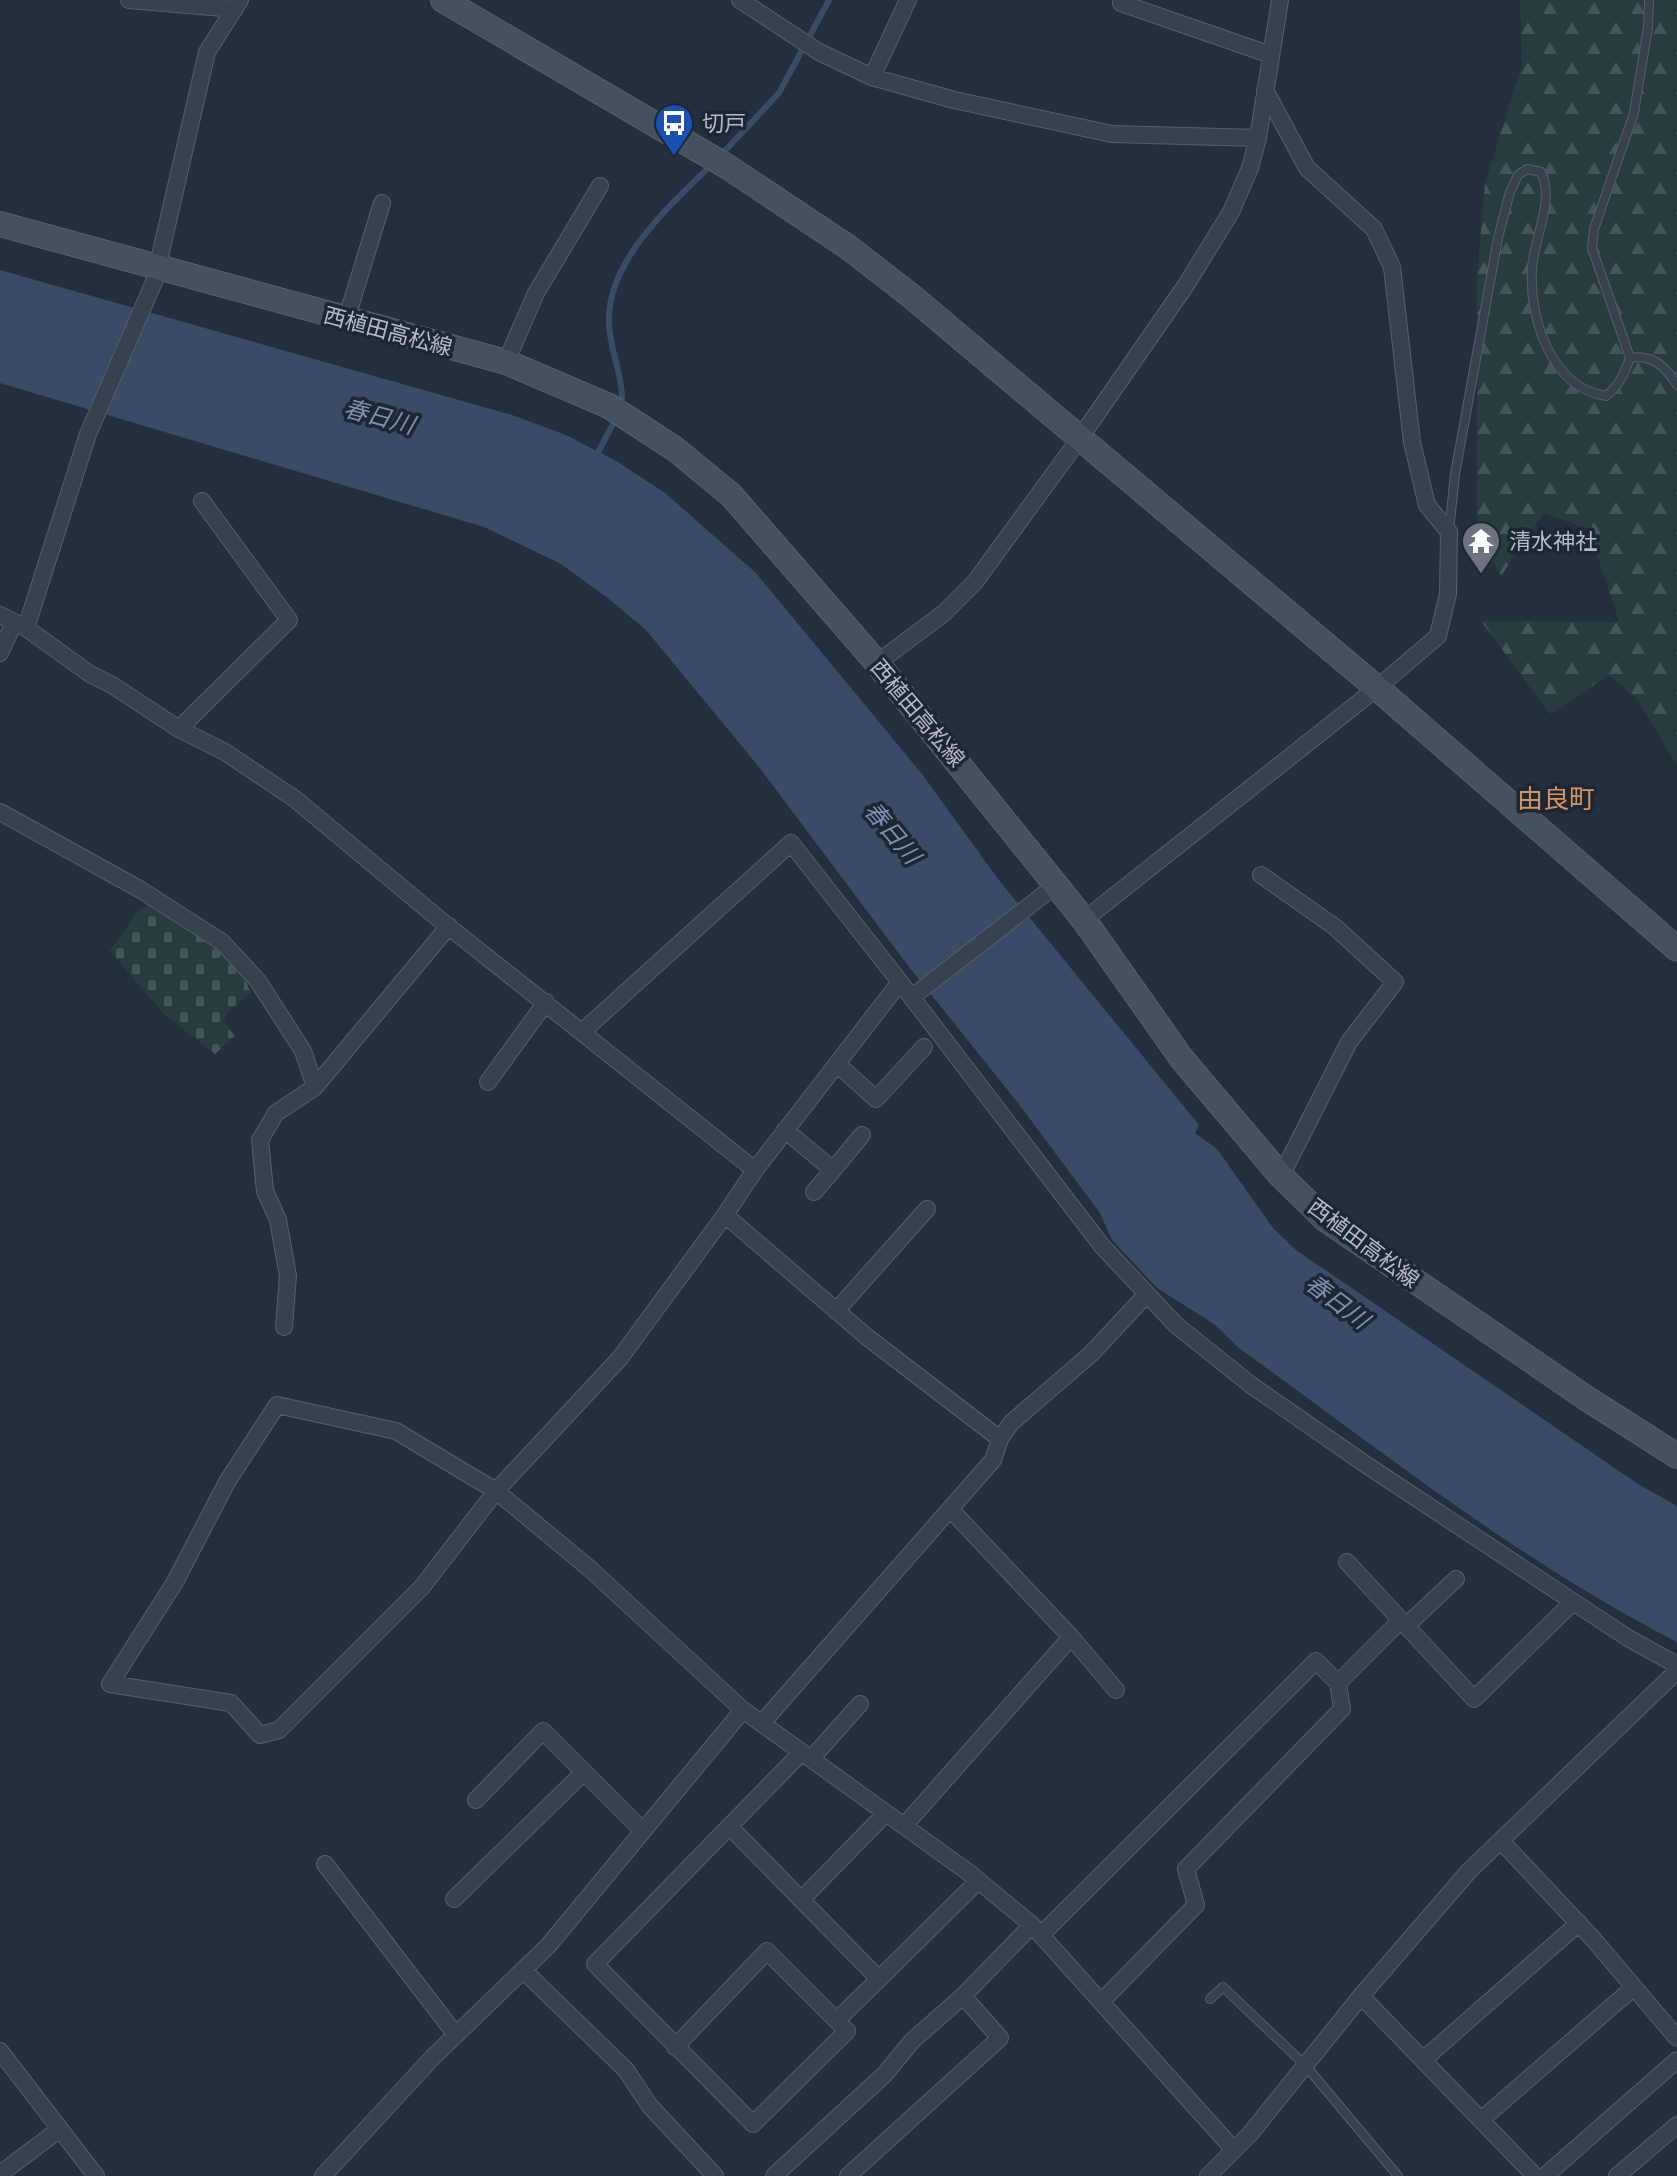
<svg xmlns="http://www.w3.org/2000/svg" width="1677" height="2176" viewBox="0 0 1677 2176" font-family="Manrope,'Noto Sans JP',sans-serif">
  <style>
    .forest { fill: url(#forest-firs) }
    .cemetery { fill: url(#cemetery-stones) }
    .water { fill: #394c67 }
    .lines { fill: none; stroke-linecap: round; stroke-linejoin: round }
    .stream { stroke: #394c67; stroke-width: 6 }
    .lane-casing { stroke: #565f6c; stroke-width: 10 }
    .street-casing { stroke: #565f6c; stroke-width: 18 }
    .secondary-casing { stroke: #565f6c; stroke-width: 26 }
    .lane { stroke: #38414e; stroke-width: 8 }
    .street { stroke: #38414e; stroke-width: 16 }
    .secondary { stroke: #465061; stroke-width: 24 }
    .labels { text-anchor: middle; stroke-width: 7; stroke-linejoin: round; paint-order: stroke }
    .poi-label { font-size: 22px; fill: #b4bcc9; stroke: #1d2633; text-anchor: start }
    .street-label { font-size: 22px; fill: #b4bcc9; stroke: #1d2633 }
    .water-label { font-size: 24px; font-style: italic; fill: #7c92b1; stroke: #1d2633 }
    .quarter-label { font-size: 26px; fill: #d59563; stroke: #1d2633 }
  </style>
  <defs>
    <pattern id="forest-firs" width="22" height="20" patternUnits="userSpaceOnUse" patternTransform="scale(2)"><rect width="22" height="20" fill="#263c3f"/><path d="M5 1l3.5 6h-7zM16 11l3.5 6h-7z" fill="#435659"/></pattern>
    <pattern id="cemetery-stones" width="16" height="16" patternUnits="userSpaceOnUse" patternTransform="scale(2)"><rect width="16" height="16" fill="#263c3f"/><path d="M2 7V4a2 2 0 0 1 4 0v3zM10 15v-3a2 2 0 0 1 4 0v3z" fill="#435659"/></pattern>
  </defs>
  <rect width="100%" height="100%" fill="#242f3e"/>
  <path class="forest" d="M1520,0H1677V765L1638,700L1609,675L1550,714L1481,621L1619,622L1589,529L1544,513L1501,576L1477,531V278L1485,183L1522,65Z"/>
  <path class="cemetery" d="M150,903L216,945L241,970L251,993L229,1011L223,1021L235,1036L215,1054L164,1014L110,951L137,912Z"/>
  <path class="water" d="M0,270L512,415L566,435L618,462L665,493L756,573L922,774L998,879L1199,1125L1195,1133L1217,1149L1273,1228L1296,1250L1638,1484L1677,1506V1642C1521,1562 1381,1451 1239,1348L1214,1324L1157,1288L1112,1240L1100,1213L1018,1103L906,963L759,767L646,630L609,599L561,564L484,527L0,383Z"/>
  <g class="lines">
    <path class="stream" d="M720,156L779,93L829,0
      M622,398C622,371 608,346 609,319C609,258 672,204 712,164
      M596,456L613,424"/>
    <defs>
      <path id="lane" d="M1630,358C1653,354 1666,367 1677,385
        M1449,532L1455,474L1498,238L1510,192L1518,175L1527,169L1541,172C1555,201 1534,237 1532,269C1529,318 1551,388 1606,396C1620,385 1624,374 1630,358L1592,248L1594,229L1634,113L1648,27L1649,0
        M1210,1999L1223,1987L1305,2065L1398,2176"/>
      <path id="street" d="M129,0L235,9
        M740,0L819,52L872,77L954,100L1112,134L1258,138
        M1121,3L1271,55
        M872,77L908,0
        M346,320L382,203
        M506,362L536,293L600,186
        M0,615L26,628L90,674L112,685L179,729L225,752L295,799L439,919L755,1170
        M26,628L88,434L154,282L207,52L240,0
        M0,653L14,623
        M877,663L944,613L975,582L1080,438L1186,285L1231,212L1250,168L1258,138L1280,0
        M179,729L289,620L202,501
        M0,812L141,890L222,942L258,981L303,1051L315,1087
        M1261,875L1335,927L1395,982L1349,1042L1281,1176
        M1084,920L1377,688L1438,636L1448,594L1449,532L1427,505L1412,442L1392,267L1374,229L1307,168L1265,90
        M912,997L1056,885
        M583,1031L791,843L900,982
        M837,1064L876,1099L924,1047
        M488,1082L546,1002
        M785,1130L833,1170L862,1135
        M814,1192L833,1170
        M725,1215L867,1337L1000,1439
        M836,1311L927,1209
        M284,1327L288,1276L278,1220L265,1191L260,1140L276,1113L315,1087L449,926
        M951,1510L1071,1637L1116,1690
        M1347,1562L1474,1699L1573,1602
        M1406,1626L1456,1579
        M762,1723L993,1460L1000,1439L1011,1423L1091,1354L1146,1295
        M811,1759L860,1704
        M476,1800L543,1731L643,1831
        M729,1826L879,1979L837,2020
        M904,1826L1071,1637
        M1501,1841L1594,1940L1677,2038
        M325,1864L456,2035
        M454,1899L584,1772
        M802,1899L886,1813
        M1041,1935L1316,1661L1338,1683
        M523,1970L626,2070L649,2105L715,2176
        M879,1979L978,1881
        M1361,1996L1535,2176
        M1102,2001L1196,1905L1186,1869L1342,1709L1338,1683L1401,1620
        M675,2047L767,1951L847,2031L753,2124L595,1964L802,1752
        M0,2051L96,2176
        M1423,2060L1579,1923
        M1481,2120L1633,1988
        M1234,2150L1032,1925L968,1872L743,1710L589,1568L496,1491L396,1431L277,1405L227,1482L175,1582L110,1684L231,1703L260,1735L279,1730L422,1587L496,1491L620,1358L725,1215L755,1170L900,982L1102,1246L1176,1325L1251,1385L1368,1466L1628,1638L1677,1665
        M0,2174L60,2129
        M323,2176L433,2057L548,1946L743,1710
        M774,2176L885,2074L912,2041L963,1996L1032,1925
        M848,2176L1000,2038L963,1996
        M1208,2176L1250,2134L1361,1996L1469,1871L1677,1671
        M1545,2176L1677,2060
        M1617,2176L1677,2125"/>
      <path id="secondary" d="M443,0L728,167L848,247L910,295L1377,688L1677,949
        M0,224L506,362L609,406L675,449L731,495L877,663L1084,920L1182,1059L1281,1176L1325,1219L1586,1398L1677,1456"/>
    </defs>
    <use href="#lane" class="lane-casing"/>
    <use href="#street" class="street-casing"/>
    <use href="#secondary" class="secondary-casing"/>
    <use href="#lane" class="lane"/>
    <use href="#street" class="street"/>
    <use href="#secondary" class="secondary"/>
  </g>
  <defs>
    <symbol id="bus-pin" viewBox="-11 -11 22 30"><path d="M0 17L-7.5 6A9.5 9.5 0 1 1 7.5 6Z" fill="#1a4fb4" stroke="#1d2633"/><path d="M-5-6H5V4H4V6H2V4H-2V6H-4V4H-5ZM-3.5-4V0h7V-4ZM-3.5 1.2v1.5H-2V1.2ZM2 1.2v1.5H3.5V1.2Z" fill="#fff"/></symbol>
    <symbol id="temple-pin" viewBox="-11 -11 22 30"><path d="M0 17L-7.5 6A9.5 9.5 0 1 1 7.5 6Z" fill="#6b7280" stroke="#1d2633"/><path d="M0-6L5-2H3V0L6.5 2.5H4V6H1.5V3h-3V6H-4V2.5H-6.5L-3 0V-2H-5Z" fill="#fff"/></symbol>
  </defs>
  <g fill-rule="evenodd">
    <use href="#bus-pin" x="652" y="101" width="44" height="60"/>
    <use href="#temple-pin" x="1459" y="519" width="44" height="60"/>
  </g>
  <g class="labels">
    <g class="poi-label">
      <text x="702" y="131">切戸</text>
      <text x="1509" y="549">清水神社</text>
    </g>
    <g class="street-label">
      <text transform="translate(388 331) rotate(15)" y="8">西植田高松線</text>
      <text transform="translate(918 713) rotate(50)" y="8">西植田高松線</text>
      <text transform="translate(1364 1243) rotate(37)" y="8">西植田高松線</text>
    </g>
    <g class="water-label">
      <text transform="translate(379 417) rotate(15)" y="8">春日川</text>
      <text transform="translate(892 833) rotate(50)" y="8">春日川</text>
      <text transform="translate(1337 1302) rotate(37)" y="8">春日川</text>
    </g>
    <g class="quarter-label">
      <text x="1556" y="808">由良町</text>
    </g>
  </g>
</svg>
